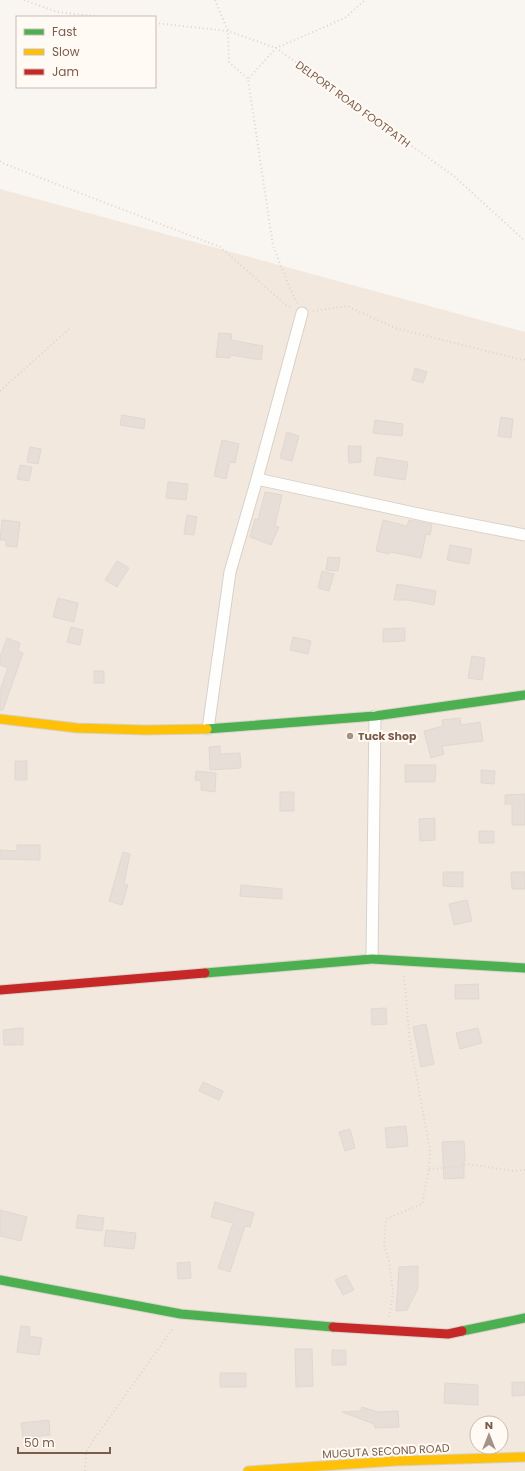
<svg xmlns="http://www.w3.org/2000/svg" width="525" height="1471" viewBox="0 0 525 1471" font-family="Poppins,sans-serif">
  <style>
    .residential { fill: #f2e8de; fill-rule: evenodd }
    .building { fill: #e6ded7; stroke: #e2d8d2 }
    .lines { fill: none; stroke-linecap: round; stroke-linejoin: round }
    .street-casing { stroke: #d7d1cb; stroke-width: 13 }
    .fast-casing { stroke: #d9d2cb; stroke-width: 11 }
    .slow-casing { stroke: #d9d2cb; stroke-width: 11 }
    .jam-casing { stroke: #d9d2cb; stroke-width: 11 }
    .path { stroke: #dcd5d0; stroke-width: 2; stroke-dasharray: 1 3; stroke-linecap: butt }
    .street { stroke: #fefefd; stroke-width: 11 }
    .fast { stroke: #4caf50; stroke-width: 9 }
    .slow { stroke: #ffc107; stroke-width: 9 }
    .jam { stroke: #c62828; stroke-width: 9 }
    .poi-dot { fill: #a69286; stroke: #fffaf3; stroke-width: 1.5 }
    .labels { text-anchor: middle; stroke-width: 4; stroke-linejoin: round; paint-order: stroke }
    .street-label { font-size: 11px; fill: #7a5c4d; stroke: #fffaf3 }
    .poi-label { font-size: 11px; font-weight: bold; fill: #7a5c4d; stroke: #fffaf3; text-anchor: start }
  </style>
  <rect width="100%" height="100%" fill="#f9f5f0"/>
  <path class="residential" d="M0,189L525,332V1471H0ZM477,1423H501V1447H477Z"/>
  <path class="building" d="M219,333L232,334L231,340L263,346L261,360L230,355V358L216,357Z
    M415,368L427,372L423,383L412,380Z
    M122,415L145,419L144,429L120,425Z
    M501,417L513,419L511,438L498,436Z
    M375,420L403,424L402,436L373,433Z
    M287,432L299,436L292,461L280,458Z
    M222,440L239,444L235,463L230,462L226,479L214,476Z
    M348,446H361V462L349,463Z
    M30,447L41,449L38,464L27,462Z
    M377,457L408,462L405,480L374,475Z
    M20,465L32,467L29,481L17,479Z
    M168,482L188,484L186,500L166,498Z
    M265,492L282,495L275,526L279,527L271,545L250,537L255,519L258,520Z
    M187,515L197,517L194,535L184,534Z
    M2,520L20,522L17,547L6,546V540H0Z
    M383,520L407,526L409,520L432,524L430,535L426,534L421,558L390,552L389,554L376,551Z
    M450,545L472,549L469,564L447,560Z
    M328,557L340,558L338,571L326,570Z
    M117,561L129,568L117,587L105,580Z
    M322,571L334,574L329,591L318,588Z
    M397,584L436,591L434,605L408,600H394Z
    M58,598L78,603L74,622L53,617Z
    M71,627L83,630L80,645L67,642Z
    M405,628V641L383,642V629Z
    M293,637L311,641L308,654L290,650Z
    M7,638L20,643L18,651L23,653L3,710H0V690L8,668L0,665V657Z
    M472,656L485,658L482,680L468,678Z
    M94,671H104V683H94Z
    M460,718L461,725L480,722L483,741L442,746L444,754L431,758L424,731L443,726L442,720Z
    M220,746V754L240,753L241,768L210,770L209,747Z
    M15,761H27V780H15Z
    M405,765H436L435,782H405Z
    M481,770L495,771L494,784L481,783Z
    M196,771L216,773L215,792L201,790V781L195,780Z
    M280,792H294V811H280Z
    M525,794V825H512V804H505V795Z
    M435,818V840L420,841L419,819Z
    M479,831H494V843H479Z
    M17,845H40V860L0,859V850L17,851Z
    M123,852L130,854L124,884L128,885L122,905L109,901Z
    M443,872H463V887L443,886Z
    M511,872H525V889H512Z
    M241,885L282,889V899L240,896Z
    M467,900L472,921L454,925L449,904Z
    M478,984L479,999H455V985Z
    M386,1008L387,1024L372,1025L371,1009Z
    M426,1024L434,1064L421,1067L413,1027Z
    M23,1028V1045H4L3,1030Z
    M478,1028L482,1043L460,1049L456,1033Z
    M203,1082L223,1091L219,1100L199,1091Z
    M406,1126L408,1146L387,1148L385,1128Z
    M350,1129L355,1148L345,1151L339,1132Z
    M464,1141L465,1161H464V1178L444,1179L442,1142Z
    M215,1202L254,1213L250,1227L245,1226L230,1272L218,1268L233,1223L211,1217Z
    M0,1210L27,1217L21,1241L0,1236Z
    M78,1215L104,1218L102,1231L76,1228Z
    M106,1230L136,1233L134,1249L104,1246Z
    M190,1262L191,1278L178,1279L177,1263Z
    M418,1266V1288L407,1310L396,1311L399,1267Z
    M346,1275L354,1290L343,1295L335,1280Z
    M21,1326L30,1327L29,1336L42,1338L39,1355L17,1352Z
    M295,1349H312L313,1386L296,1387Z
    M332,1350H346V1365H332Z
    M220,1373H246V1387H220Z
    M512,1382H525V1395L512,1396Z
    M445,1383L478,1385V1405L444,1403Z
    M362,1407L378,1412L398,1411L399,1427L375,1428L374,1424L342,1412L361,1411Z
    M49,1420L50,1435L23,1438L21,1423Z"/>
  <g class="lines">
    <defs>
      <path id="street" d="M257,479L428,516L525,535
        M208,729L230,572L257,479L302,313
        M372,959L375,716"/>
      <path id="fast" d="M207,729L375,716L525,695
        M205,973L372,959L525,968
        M0,1280L181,1314L333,1327
        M462,1331L525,1318"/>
      <path id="slow" d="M0,719L77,728L146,730L207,729
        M248,1471L396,1461L525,1457"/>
      <path id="jam" d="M0,990L205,973
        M333,1327L448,1334L462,1331"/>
    </defs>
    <use href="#street" class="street-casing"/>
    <use href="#fast" class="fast-casing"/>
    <use href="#slow" class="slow-casing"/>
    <use href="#jam" class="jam-casing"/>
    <path class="path" d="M24,0L57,12L104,17
      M215,0L228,31L229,62L248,79
      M155,23L228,31L276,48L455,177L525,241
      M0,161L2,163L220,247L286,305L292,308
      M297,303L289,286L273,246L248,79L276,48L345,18L365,0
      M313,311L347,306L395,328L522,360L525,359
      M0,391L69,329
      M429,1169L458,1167L467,1164L514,1171L525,1170
      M389,1317L393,1293L389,1261L384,1245L386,1219L422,1204L429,1169L430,1150L410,1042L404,975
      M85,1471L86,1452L94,1439L174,1327"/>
    <use href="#street" class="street"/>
    <use href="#fast" class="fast"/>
    <use href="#slow" class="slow"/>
    <use href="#jam" class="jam"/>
  </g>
  <circle class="poi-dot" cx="350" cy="736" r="4"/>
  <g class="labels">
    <g class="street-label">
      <text transform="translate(353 104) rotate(36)" y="4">DELPORT ROAD FOOTPATH</text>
      <text transform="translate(386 1451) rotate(-3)" y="4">MUGUTA SECOND ROAD</text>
    </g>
    <g class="poi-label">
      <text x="358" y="740">Tuck Shop</text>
    </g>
  </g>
  <rect x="16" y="16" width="140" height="72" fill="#fffaf3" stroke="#cabbb1"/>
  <rect x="24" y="29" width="20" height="6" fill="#4caf50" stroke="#cabbb1"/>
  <text x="52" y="36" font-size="12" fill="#7a5c4d">Fast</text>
  <rect x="24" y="49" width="20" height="6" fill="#ffc107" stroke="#cabbb1"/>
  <text x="52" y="56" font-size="12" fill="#7a5c4d">Slow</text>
  <rect x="24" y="69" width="20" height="6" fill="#c62828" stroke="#cabbb1"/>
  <text x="52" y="76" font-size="12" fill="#7a5c4d">Jam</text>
  <g transform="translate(489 1435)"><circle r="19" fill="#fffaf3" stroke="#cabbb1"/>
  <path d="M0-3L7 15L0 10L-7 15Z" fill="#a69286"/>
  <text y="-6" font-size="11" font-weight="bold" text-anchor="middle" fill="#7a5c4d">N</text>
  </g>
  <path d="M18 1447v6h92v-6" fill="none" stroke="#7a5c4d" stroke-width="2"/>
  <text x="24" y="1447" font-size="12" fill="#7a5c4d" stroke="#fffaf3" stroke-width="3" paint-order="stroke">50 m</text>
</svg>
